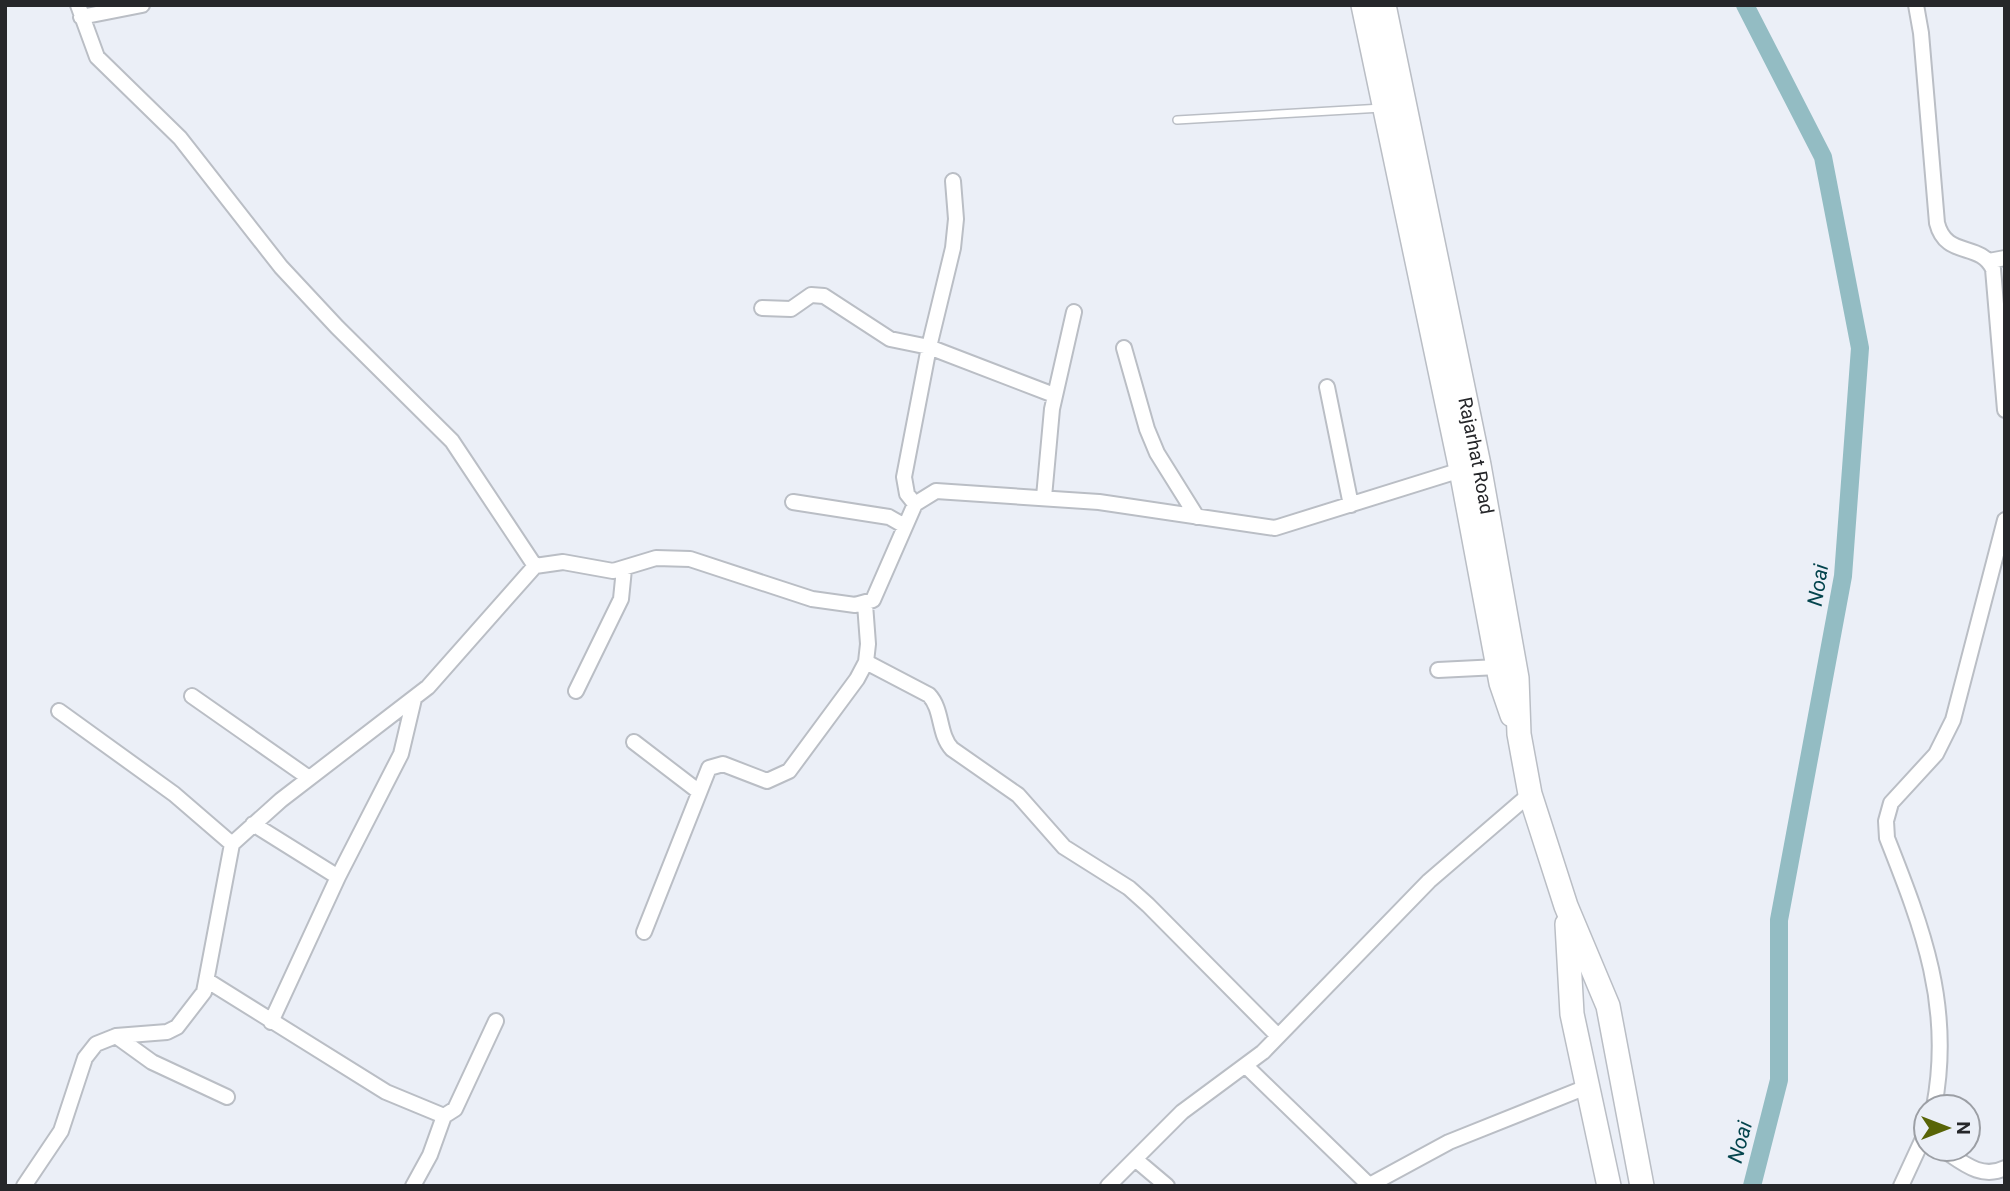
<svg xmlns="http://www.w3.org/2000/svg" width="2010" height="1191" viewBox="0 0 2010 1191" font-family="Roboto,sans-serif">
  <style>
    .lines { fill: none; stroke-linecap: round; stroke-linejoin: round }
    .canal { stroke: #93bcc3; stroke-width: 18 }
    .lane-casing { stroke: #babec5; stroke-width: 10 }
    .street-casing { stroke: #babec5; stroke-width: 18 }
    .primary-casing { stroke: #babec5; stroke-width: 26 }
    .lane { stroke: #fff; stroke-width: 7 }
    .street { stroke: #fff; stroke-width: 14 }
    .primary { stroke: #fff; stroke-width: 23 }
    .labels { text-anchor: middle; stroke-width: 5; stroke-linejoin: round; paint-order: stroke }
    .street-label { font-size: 19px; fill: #26272a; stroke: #ebeff7 }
    .water-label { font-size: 21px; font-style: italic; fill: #04444d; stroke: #ebeff7 }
  </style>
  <rect width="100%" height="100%" fill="#ebeff7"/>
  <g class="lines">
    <path class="canal" d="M1745,5L1823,157L1860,348L1843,576L1779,920V1080L1752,1186"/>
    <defs>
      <path id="lane" d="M1177,120L1382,108"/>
      <path id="street" d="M78,5L97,57L180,138L281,267L337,327L452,441L535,566
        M1916,5L1921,33L1937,223C1946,259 1980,241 1993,269L2005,410
        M81,17L142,5
        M1989,261L2005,258
        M762,308L791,309L811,295L824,296L890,339L929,347L1054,395
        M1124,348L1147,429L1157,453L1197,517
        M1327,387L1351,505
        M1044,497L1052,409L1074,312
        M793,502L889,517L903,525
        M915,504L907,494L904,477L929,347L953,248L956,219L953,181
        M866,662L929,695C943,710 938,734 952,749L1018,795L1064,847L1129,888L1148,905L1278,1036
        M1438,670L1498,667
        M576,691L621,599L624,569
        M192,696L309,778
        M59,711L174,794L232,844
        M634,742L698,791
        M253,824L338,877
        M644,932L709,768L723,764L767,781L789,771L857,679L866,662L868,644L865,604
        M208,981L386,1092L444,1116L455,1109L496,1021
        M271,1022L338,877L401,754L414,699
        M116,1036L152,1062L227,1097
        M1246,1066L1369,1185
        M1934,1107C1953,1007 1923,929 1887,838L1886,821L1891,803L1936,754L1953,720L2005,520
        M1942,1149C1962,1162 1981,1180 2005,1168
        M1135,1159L1167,1186
        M24,1186L61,1131L85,1058L96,1044L116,1036L167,1032L177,1027L204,992L232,844L281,800L428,687L535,566L563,562L613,571L656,558L690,559L812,599L855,605L873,600L915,504L936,491L1099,502L1275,528L1461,470
        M413,1186L430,1155L444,1116
        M1108,1186L1182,1112L1263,1052L1429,881L1530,794
        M1368,1186L1449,1142L1589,1086
        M1901,1186L1926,1132"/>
      <g id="primary">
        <path d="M1363,5L1461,470L1501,683L1512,715"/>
        <path id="s1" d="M1384,5L1479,465L1517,678L1519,734L1530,794L1566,906L1608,1006L1642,1186"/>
        <path d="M1567,924L1572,1014L1609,1186"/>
      </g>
    </defs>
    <use href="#lane" class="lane-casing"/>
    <use href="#street" class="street-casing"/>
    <use href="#primary" class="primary-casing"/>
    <use href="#lane" class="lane"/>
    <use href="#street" class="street"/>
    <use href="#primary" class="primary"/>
  </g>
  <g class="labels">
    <g class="street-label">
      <text dy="7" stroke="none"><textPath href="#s1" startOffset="460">Rajarhat Road</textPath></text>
    </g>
    <g class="water-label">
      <text transform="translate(1818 585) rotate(-81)" y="7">Noai</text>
      <text transform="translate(1740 1142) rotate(-75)" y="7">Noai</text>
    </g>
  </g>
  <rect width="2010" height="1191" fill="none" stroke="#26272a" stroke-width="14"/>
  <g transform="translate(1947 1128) rotate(90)"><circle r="33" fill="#ebeff7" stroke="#9c9fa5" stroke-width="2"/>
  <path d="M0-5L12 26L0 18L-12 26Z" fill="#586407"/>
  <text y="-10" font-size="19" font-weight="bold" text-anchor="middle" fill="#26272a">N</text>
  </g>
</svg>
